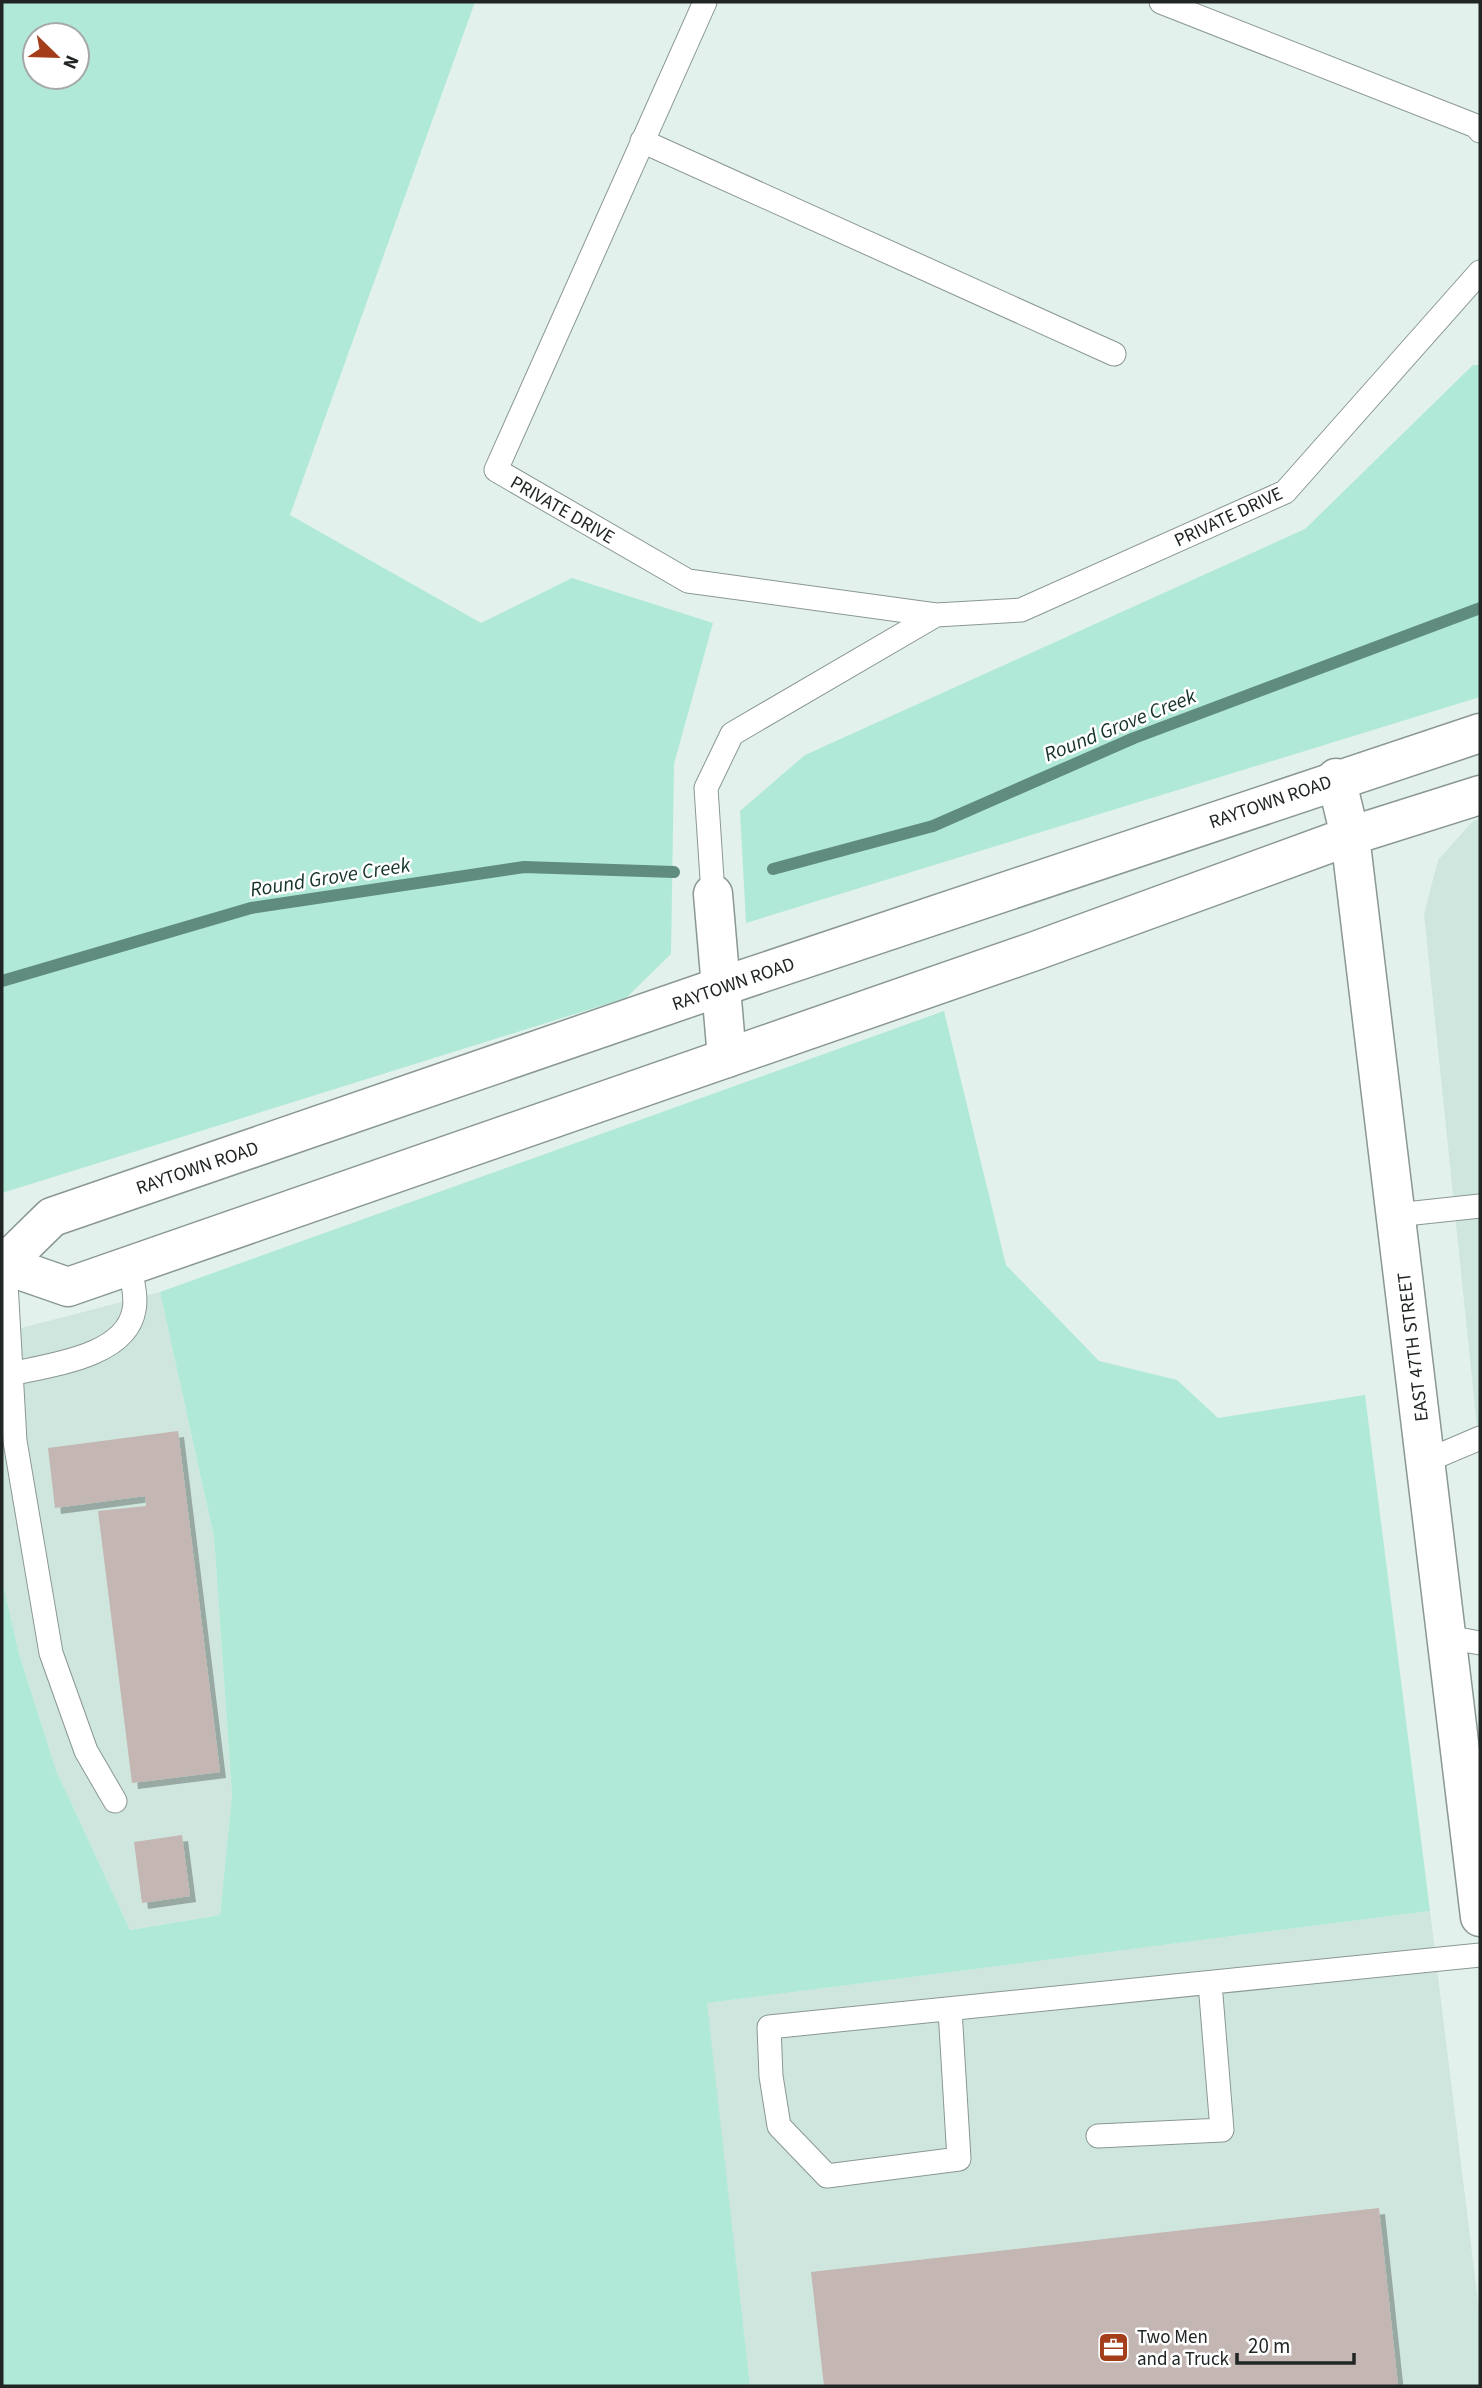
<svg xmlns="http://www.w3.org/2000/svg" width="1482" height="2388" viewBox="0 0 1482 2388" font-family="'Source Sans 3',sans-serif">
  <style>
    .built { fill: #cfe6df }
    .green { fill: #b1e9d8; fill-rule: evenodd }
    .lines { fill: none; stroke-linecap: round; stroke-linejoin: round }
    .stream { stroke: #608c80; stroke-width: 12 }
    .building { fill: #c4b6b2; filter: url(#shadow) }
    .service-casing { stroke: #8a9793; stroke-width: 25 }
    .minor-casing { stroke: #8a9793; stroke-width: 41 }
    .secondary-casing { stroke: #8a9793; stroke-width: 41 }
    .service { stroke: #fff; stroke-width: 23 }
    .minor { stroke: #fff; stroke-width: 38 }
    .secondary { stroke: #fff; stroke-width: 38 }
    .labels { text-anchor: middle; stroke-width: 5; stroke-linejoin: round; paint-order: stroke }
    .street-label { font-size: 19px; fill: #212625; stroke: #fff }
    .poi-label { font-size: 19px; fill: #212625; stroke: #fff; text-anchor: start }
    .water-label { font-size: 21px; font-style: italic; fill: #15332b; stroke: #fff }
  </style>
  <defs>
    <filter id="shadow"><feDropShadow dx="6" dy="6" stdDeviation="0" flood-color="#0004"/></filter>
  </defs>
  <rect width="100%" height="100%" fill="#e2f1ec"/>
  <path class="built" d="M1480,819V1456L1424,914L1438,860L1473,821Z
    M160,1292L214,1537L232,1795L220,1915L130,1930L56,1770L19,1654L2,1579V1333Z
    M1430,1911L1480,2318V2386H750L706,2003Z"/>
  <path class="green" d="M2,2H475L290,515L481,623L572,578L713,623L674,764L671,954L626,998L2,1193ZM35,35H77V77H35Z
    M1473,365H1480V697L746,923L740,811L805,755L1305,529Z
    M944,1011L1006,1265L1099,1361L1177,1380L1218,1418L1365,1395L1430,1911L707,2003L750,2386H2V1579L19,1654L56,1770L130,1930L220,1915L232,1795L214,1537L160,1292Z"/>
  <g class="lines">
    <path class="stream" d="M773,869L933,826L1134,738L1480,608
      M2,981L251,908L524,867L674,872"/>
  </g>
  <path class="building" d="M178,1431L220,1772L132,1783L98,1511L146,1506L145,1496L55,1508L48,1448Z
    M182,1835L190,1896L142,1903L134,1842Z
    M1379,2208L1398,2386H824L811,2272Z"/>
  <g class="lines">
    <defs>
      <path id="service" d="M705,2L496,470L688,581L936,615
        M1161,2L1476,126L1480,131
        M642,141L1114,354
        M713,894L706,788L732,734L936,615L1021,610L1285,492L1480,272
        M1396,1215L1480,1206
        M5,1265L15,1441L51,1653L86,1751L115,1801
        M11,1374C49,1365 126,1357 134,1310C137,1297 132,1280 130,1267
        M1426,1461L1480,1438
        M1447,1637L1480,1643
        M950,2010L959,2159L827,2176L779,2126L771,2076L769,2027L1480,1955
        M1098,2136L1222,2130L1210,1983"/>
      <path id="minor" d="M713,894L727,1058"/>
      <path id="secondary" d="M1336,778L1350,836L1480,1917
        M5,1265L68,1287L1035,951L1350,836L1480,795
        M2,1266L52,1217L720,987L1480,733"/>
    </defs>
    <use href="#service" class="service-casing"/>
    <use href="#minor" class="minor-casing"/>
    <use href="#secondary" class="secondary-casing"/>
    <use href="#service" class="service"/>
    <use href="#minor" class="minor"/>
    <use href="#secondary" class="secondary"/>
  </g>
  <defs>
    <symbol id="office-square" viewBox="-11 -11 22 22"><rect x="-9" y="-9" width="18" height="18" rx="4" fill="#a43d1a" stroke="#fff"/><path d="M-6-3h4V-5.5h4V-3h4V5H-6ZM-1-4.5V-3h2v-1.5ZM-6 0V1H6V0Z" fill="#fff"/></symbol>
  </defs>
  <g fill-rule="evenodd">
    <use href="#office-square" x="1096" y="2330" width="35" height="35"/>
  </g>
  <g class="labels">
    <g class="street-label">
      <text transform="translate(563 509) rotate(30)" y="7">PRIVATE DRIVE</text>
      <text transform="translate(1228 516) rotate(-25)" y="7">PRIVATE DRIVE</text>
      <text transform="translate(1270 801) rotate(-19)" y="7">RAYTOWN ROAD</text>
      <text transform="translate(733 983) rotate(-19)" y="7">RAYTOWN ROAD</text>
      <text transform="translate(197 1167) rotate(-19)" y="7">RAYTOWN ROAD</text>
      <text transform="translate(1412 1347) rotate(-97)" y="7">EAST 47TH STREET</text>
    </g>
    <g class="poi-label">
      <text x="1137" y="2343">Two Men<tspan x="1137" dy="22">and a Truck</tspan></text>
    </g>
    <g class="water-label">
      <text transform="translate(1120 725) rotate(-22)" y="7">Round Grove Creek</text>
      <text transform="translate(330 877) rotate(-9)" y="7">Round Grove Creek</text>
    </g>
  </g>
  <rect width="1482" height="2388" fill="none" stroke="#212625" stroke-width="7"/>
  <g transform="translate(56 56) rotate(113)"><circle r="33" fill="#ffffff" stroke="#a6a8a8" stroke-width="2"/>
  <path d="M0-5L12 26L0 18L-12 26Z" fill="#a43d1a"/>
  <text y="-10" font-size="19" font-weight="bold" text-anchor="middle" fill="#212625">N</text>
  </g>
  <path d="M1237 2353v10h117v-10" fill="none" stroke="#212625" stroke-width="3.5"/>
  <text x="1248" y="2353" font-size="21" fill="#212625" stroke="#ffffff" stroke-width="5" paint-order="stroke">20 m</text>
</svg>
